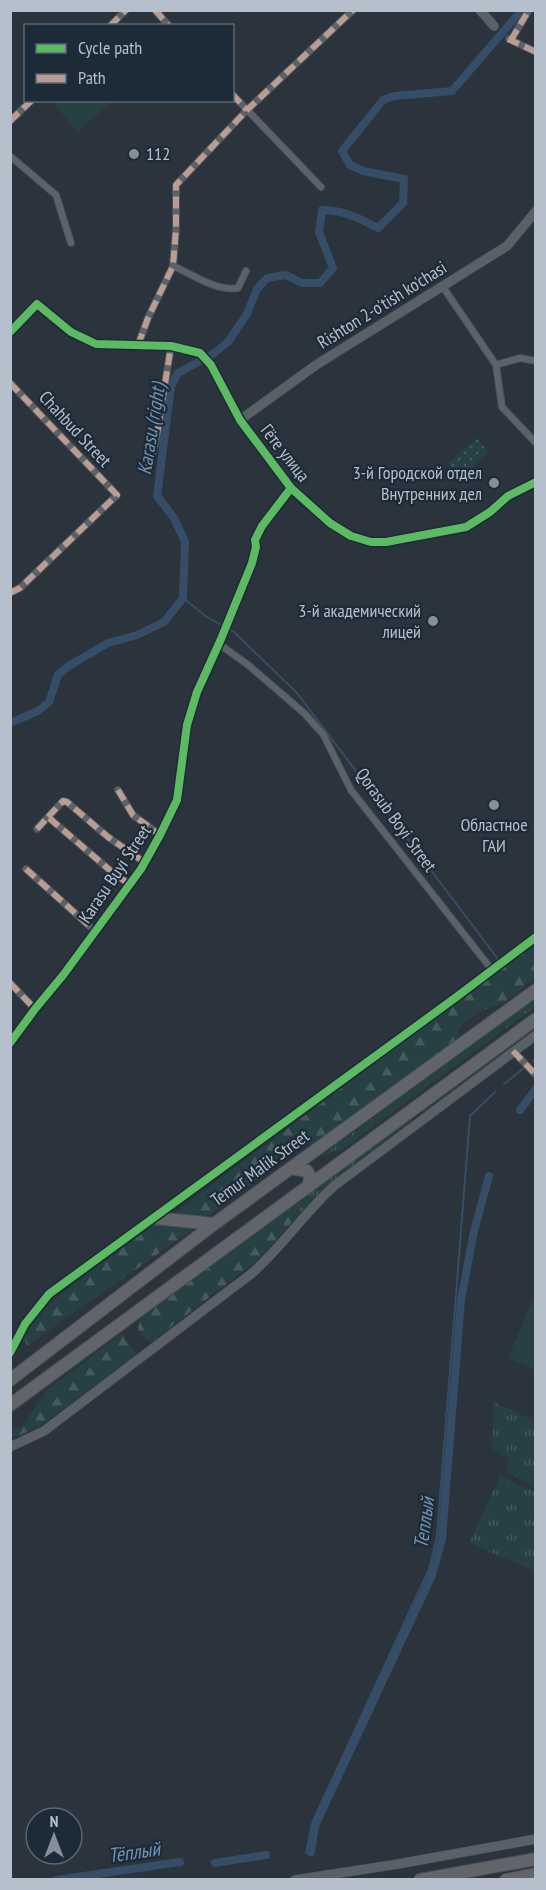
<svg xmlns="http://www.w3.org/2000/svg" width="546" height="1890" viewBox="0 0 546 1890" font-family="'PT Sans Narrow',sans-serif">
  <style>
    .grass { fill: url(#grass-tufts) }
    .forest { fill: url(#forest-firs) }
    .park { fill: url(#park-dots) }
    .pitch { fill: #274043 }
    .lines { fill: none; stroke-linecap: round; stroke-linejoin: round }
    .stream { stroke: #364d67; stroke-width: 2 }
    .canal { stroke: #364d67; stroke-width: 8 }
    .street-casing { stroke: #494f56; stroke-width: 8 }
    .secondary-casing { stroke: #494f56; stroke-width: 10 }
    .highway-casing { stroke: #484f57; stroke-width: 14 }
    .street { stroke: #5b6269; stroke-width: 6 }
    .secondary { stroke: #5a6067; stroke-width: 9 }
    .highway { stroke: #616569; stroke-width: 12 }
    .quiet { stroke: #b99d93; stroke-width: 6; stroke-dasharray: 12 6; stroke-linecap: butt }
    .cycleway-casing { stroke: #1d2a37; stroke-width: 11 }
    .cycleway { stroke: #5cba63; stroke-width: 8 }
    .poi-dot { fill: #858f9a; stroke: #1d2a37; stroke-width: 2 }
    .labels { text-anchor: middle; stroke-width: 4.5; stroke-linejoin: round; paint-order: stroke }
    .poi-label { font-size: 18px; fill: #b5c0cc; stroke: #1d2a37; text-anchor: end }
    .street-label { font-size: 18px; fill: #b5c0cc; stroke: #1d2a37 }
    .water-label { font-size: 20px; font-style: italic; fill: #7392b2; stroke: #1d2a37 }
  </style>
  <defs>
    <pattern id="grass-tufts" width="24" height="20" patternUnits="userSpaceOnUse" patternTransform="scale(1.5)"><rect width="24" height="20" fill="#274043"/><path d="M3 7l-1-3M5 7V3M7 7l1-3M15 17l-1-3M17 17v-4M19 17l1-3" fill="none" stroke="#445a5d"/></pattern>
    <pattern id="forest-firs" width="22" height="20" patternUnits="userSpaceOnUse" patternTransform="scale(1.5)"><rect width="22" height="20" fill="#274043"/><path d="M5 1l3.5 6h-7zM16 11l3.5 6h-7z" fill="#445a5d"/></pattern>
    <pattern id="park-dots" width="8" height="8" patternUnits="userSpaceOnUse" patternTransform="scale(1.5)"><rect width="8" height="8" fill="#274043"/><path d="M2 2h.1M6 6h.1" fill="none" stroke="#445a5d" stroke-width="1.8" stroke-linecap="round"/></pattern>
  </defs>
  <rect width="100%" height="100%" fill="#2b333c"/>
  <path class="grass" d="M535,999V1007L342,1150L320,1157Z
    M527,1032L525,1040L427,1112H419Z
    M409,1119L417,1120L326,1187L303,1210L299,1200Z
    M494,1402L535,1421V1486L506,1472L509,1459L492,1449Z
    M500,1476L535,1492V1571L469,1543Z"/>
  <path class="forest" d="M535,944V978L504,1003L480,1011L459,1027L458,1038L314,1145L296,1135L289,1138L277,1157L262,1176L209,1216H170Z
    M299,1200L303,1210L258,1260L151,1342L145,1339L138,1329L140,1319Z
    M159,1221L196,1227L27,1346L24,1337L36,1316L72,1285Z
    M122,1333L137,1354L57,1414L36,1428L11,1439V1430L21,1428L46,1391Z"/>
  <path class="park" d="M477,438L489,452L460,477L448,463Z"/>
  <path class="pitch" d="M51,100H113V101L77,132Z
    M532,1301L535,1303V1370L508,1358Z"/>
  <g class="lines">
    <path class="stream" d="M183,598L207,617L234,632L297,693L498,959
      M533,1061L536,1058
      M504,1084L524,1068
      M306,1853L312,1823L429,1569L437,1536L470,1116L495,1092"/>
    <path class="canal" d="M10,723L38,711L49,702L58,675L67,667L108,643L137,635L164,622L183,598L185,542L174,518L157,496L171,386L178,373L213,354L228,342L247,314L257,289L267,278L286,275L302,283H320L333,268L319,232L322,210C343,210 359,218 378,228L403,203L404,179L363,171L350,165L342,151L383,100L394,96L452,91L522,10
      M520,1110L536,1089
      M311,1852L315,1826L432,1575L442,1539L461,1300L474,1231L489,1176
      M215,1863L266,1855
      M56,1880L180,1862"/>
    <defs>
      <path id="street" d="M155,10L169,26
        M110,26L126,10
        M509,39L536,52
        M511,40L529,10
        M232,94L321,187
        M10,121L32,100
        M10,156L56,195L71,243
        M173,266C192,274 217,292 238,288L246,271
        M443,287L496,365L502,407L536,443
        M138,345L148,318L173,266L176,229V185L247,110L353,10
        M496,365L520,358L536,361
        M10,383L117,495L20,588L10,593
        M147,471L156,441L171,346
        M219,644L247,664L304,713L323,734L351,790L492,970
        M118,790L133,815L160,835
        M48,817L63,801L67,802L108,837L144,862
        M37,829L48,817L112,872L129,884
        M26,869L95,931
        M10,983L35,1009
        M10,1043L35,1009L64,974L141,869L160,835L177,800L187,725L197,692L221,639L252,563L256,547L255,540L262,526L291,488
        M513,1051L536,1075"/>
      <path id="secondary" d="M480,10L494,26
        M10,332L37,304L71,332L96,344L171,346L200,353L211,365L240,420L291,488L330,523L351,536L371,542H386L466,527L490,512L508,496L536,482
        M240,420L316,365L507,246L536,211
        M10,1353L25,1324L49,1294L455,998L536,937
        M10,1447L44,1431L251,1274C282,1247 304,1213 334,1186L536,1035
        M295,1880L398,1864L536,1839"/>
      <path id="highway" d="M291,1168L307,1171L310,1177L309,1185
        M155,1218L214,1224
        M10,1380L214,1224L536,990
        M10,1405L536,1019
        M420,1880L536,1859
        M506,1880L536,1874"/>
    </defs>
    <use href="#street" class="street-casing"/>
    <use href="#secondary" class="secondary-casing"/>
    <use href="#highway" class="highway-casing"/>
    <use href="#street" class="street"/>
    <use href="#secondary" class="secondary"/>
    <use href="#highway" class="highway"/>
    <path class="quiet" d="M155,10L169,26
      M110,26L126,10
      M508,39L536,52
      M511,40L529,10
      M232,94L247,110
      M10,121L32,100
      M138,345L148,318L173,266L176,229V185L247,110L353,10
      M10,383L117,495L20,588L10,593
      M147,471L156,441L171,346
      M118,790L133,815L160,835
      M48,817L63,801L67,802L108,837L144,862
      M37,829L48,817L112,872L129,884
      M26,869L95,931
      M10,983L35,1009
      M513,1051L536,1075"/>
    <defs>
      <path id="cycleway" d="M10,332L37,304L71,332L96,344L171,346L200,353L211,365L240,420L291,488L330,523L351,536L371,542H386L466,527L490,512L508,496L536,482
        M10,1043L35,1009L64,974L141,869L160,835L177,800L187,725L197,692L221,639L252,563L256,547L255,540L262,526L291,488
        M10,1353L25,1324L49,1294L455,998L536,937"/>
    </defs>
    <use href="#cycleway" class="cycleway-casing"/>
    <use href="#cycleway" class="cycleway"/>
  </g>
  <g class="poi-dot">
    <circle cx="134" cy="154" r="6"/>
    <circle cx="494" cy="483" r="6"/>
    <circle cx="433" cy="621" r="6"/>
    <circle cx="494" cy="805" r="6"/>
  </g>
  <g class="labels">
    <g class="poi-label">
      <text x="146" y="160" text-anchor="start">112</text>
      <text x="482" y="479">3-й Городской отдел<tspan x="482" dy="21">Внутренних дел</tspan></text>
      <text x="421" y="617">3-й академический<tspan x="421" dy="21">лицей</tspan></text>
      <text x="494" y="831" text-anchor="middle">Областное<tspan x="494" dy="21">ГАИ</tspan></text>
    </g>
    <g class="street-label">
      <text transform="translate(382 305) rotate(-32)" y="6">Rishton 2-o'tish ko'chasi</text>
      <text transform="translate(75 429) rotate(47)" y="6">Chahbud Street</text>
      <text transform="translate(285 453) rotate(52)" y="6">Гёте улица</text>
      <text transform="translate(396 820) rotate(54)" y="6">Qorasub Boyi Street</text>
      <text transform="translate(115 874) rotate(-56)" y="6">Karasu Buyi Street</text>
      <text transform="translate(260 1168) rotate(-36)" y="6">Temur Malik Street</text>
    </g>
    <g class="water-label">
      <text transform="translate(151 429) rotate(-81)" y="7">Karasu (right)</text>
      <text transform="translate(424 1523) rotate(-82)" y="7">Теплый</text>
      <text transform="translate(134 1852) rotate(-8)" y="7">Тёплый</text>
    </g>
  </g>
  <rect width="546" height="1890" fill="none" stroke="#b5c0cc" stroke-width="24"/>
  <rect x="24" y="24" width="210" height="78" fill="#1d2a37" stroke="#5a6673" stroke-width="1.5"/>
  <rect x="36" y="44" width="30" height="9" fill="#5cba63" stroke="#5a6673" stroke-width="1.5"/>
  <text x="78" y="54" font-size="18" fill="#b5c0cc">Cycle path</text>
  <rect x="36" y="74" width="30" height="9" fill="#b99d93" stroke="#5a6673" stroke-width="1.5"/>
  <text x="78" y="84" font-size="18" fill="#b5c0cc">Path</text>
  <g transform="translate(54 1836)"><circle r="28" fill="#1d2a37" stroke="#5a6673" stroke-width="1.5"/>
  <path d="M0-4.5L10 22L0 15L-10 22Z" fill="#858f9a"/>
  <text y="-9" font-size="16" font-weight="bold" text-anchor="middle" fill="#b5c0cc">N</text>
  </g>
</svg>
